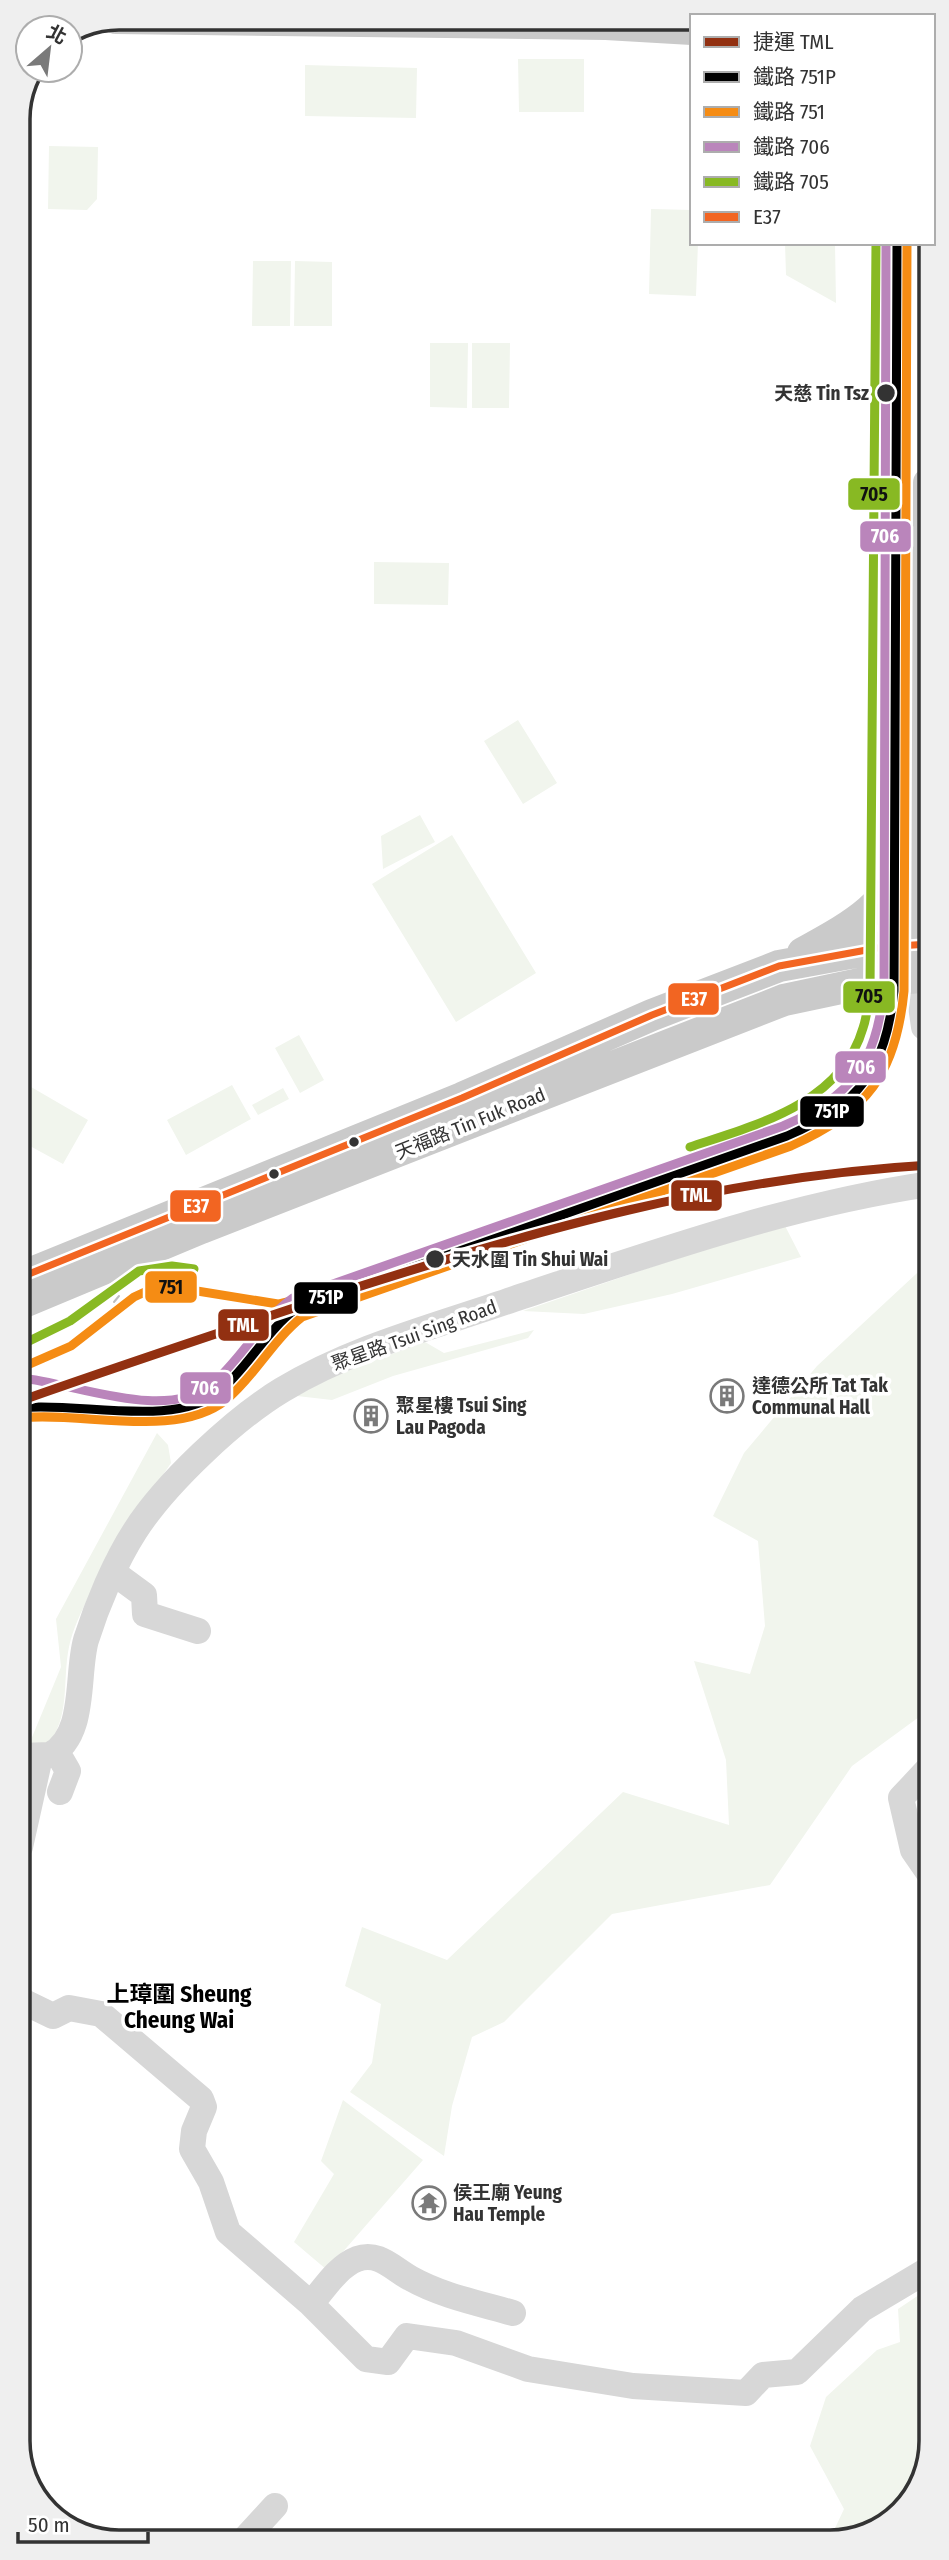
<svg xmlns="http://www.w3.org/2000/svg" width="949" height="2560" viewBox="0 0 949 2560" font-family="'Fira Sans Condensed','Noto Sans TC',sans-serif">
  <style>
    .green { fill: #f1f5ed }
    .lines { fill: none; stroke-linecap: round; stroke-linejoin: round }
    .minor { stroke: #d7d7d7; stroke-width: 26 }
    .major { stroke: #cacaca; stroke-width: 32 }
    .tram { stroke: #bebebe; stroke-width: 2 }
    .bus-1-casing { stroke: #fff; stroke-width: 12 }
    .bus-1 { stroke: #f26522; stroke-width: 7 }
    .rail-1-casing { stroke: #fff; stroke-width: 14 }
    .rail-2-casing { stroke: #fff; stroke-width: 14 }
    .rail-3-casing { stroke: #fff; stroke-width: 14 }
    .rail-4-casing { stroke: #fff; stroke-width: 14 }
    .rail-1 { stroke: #000; stroke-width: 9 }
    .rail-2 { stroke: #f58c14; stroke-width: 9 }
    .rail-3 { stroke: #ba85bb; stroke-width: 9 }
    .rail-4 { stroke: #88b923; stroke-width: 9 }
    .metro-1-casing { stroke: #fff; stroke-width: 14 }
    .metro-1 { stroke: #923011; stroke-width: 9 }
    .stop-dot { fill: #333; stroke: #fff; stroke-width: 2.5 }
    .labels { text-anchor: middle; stroke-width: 7; stroke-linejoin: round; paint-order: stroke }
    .stop-label { font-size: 19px; font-weight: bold; fill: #333; stroke: #fff; text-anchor: end }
    .street-label { font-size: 19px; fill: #333; stroke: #fff }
    .poi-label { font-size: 19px; font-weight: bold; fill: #333; stroke: #fff; text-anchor: start }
    .quarter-label { font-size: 23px; font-weight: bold; fill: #000; stroke: #fff }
    .rim { fill: none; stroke: #333; stroke-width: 3.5 }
    .line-badge { stroke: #fff; stroke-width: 2.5 }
    .badge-label { font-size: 19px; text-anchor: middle; font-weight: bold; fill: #fff }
    .pale-badge-label { font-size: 19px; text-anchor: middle; font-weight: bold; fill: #111 }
  </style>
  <rect width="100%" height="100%" fill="#fff"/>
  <path class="green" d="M518,59H584V112H519Z
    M305,65L417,68L416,118L305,116Z
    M49,146L98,147L97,199L87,210L48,209Z
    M651,209L692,210V243H698L696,296L649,294Z
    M785,243H835L836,303L786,275Z
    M253,261H291L290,326H252Z
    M295,261L332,262V326H294Z
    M430,343H468L467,408L430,407Z
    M472,343H510L509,408H472Z
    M374,562L449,563L448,605L374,604Z
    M518,720L557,783L523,804L484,741Z
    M420,815L435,842L383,869L381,836Z
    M452,835L536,973L456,1022L372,884Z
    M19,933H32V969L19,970Z
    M299,1035L324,1080L300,1093L275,1048Z
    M19,1080L88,1120L63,1164L19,1140Z
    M232,1085L251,1119L186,1155L167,1120Z
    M283,1088L289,1099L258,1115L252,1105Z
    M783,1222L801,1257L672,1294L584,1314L523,1311Z
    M930,1261V1709L852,1766L770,1885L612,1914L504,2022L472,2037L452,2106L444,2156L350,2092L372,2063L381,2004L345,1986L362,1927L447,1960L623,1792L729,1825L726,1760L694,1661L750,1674L765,1626L758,1541L713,1516L744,1453L817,1366Z
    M534,1330L528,1338L393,1376L332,1400L297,1396L333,1375L425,1342L444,1353Z
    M157,1433L168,1445L171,1463C142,1506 79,1599 69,1647C62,1680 71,1718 47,1745L28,1747L61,1667L56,1619Z
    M343,2100L423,2160L327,2270L294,2242L334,2174L321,2161Z
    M931,2287V2442L910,2503L857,2539H830L844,2509L810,2446L826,2397L877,2350L900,2342L898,2309Z"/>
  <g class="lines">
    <path class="minor" d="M917,977L924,1027L929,1030
      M114,1573L144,1595L145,1614L198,1631
      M57,1752L68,1771L60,1792
      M20,1756L50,1755C87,1735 76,1675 86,1640C97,1605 115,1562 135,1531C165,1484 234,1419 282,1390C353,1347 436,1326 514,1299C650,1254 787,1205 930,1184
      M930,1767L901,1798L913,1850L931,1876
      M20,1847L40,1757
      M20,2000L53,2016L69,2008L101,2014L201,2099L204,2107L194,2131L192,2149L211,2182L228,2232L311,2304L366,2359L388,2362L407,2336L456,2343L528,2369L633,2386L746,2393L763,2375L797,2372L862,2309L931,2268
      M311,2304C324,2289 337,2267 357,2259C379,2251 393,2269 410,2278C442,2296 478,2303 513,2313
      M242,2542L275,2506"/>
    <path class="major" d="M116,18L606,24L692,29
      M803,953C861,921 884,908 916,848
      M916,965L914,907L927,653L929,483
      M19,1278L462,1098L652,1015L779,966L883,947L929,944
      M19,1304L201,1228L784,1000L869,982L929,976"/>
    <path class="tram" d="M114,1302L119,1296"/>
    <defs>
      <path id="bus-1" d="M117,18L439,22
        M19,1278L462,1098L652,1015L779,966L883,947L929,944"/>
    </defs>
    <use href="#bus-1" class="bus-1-casing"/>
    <use href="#bus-1" class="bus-1"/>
    <defs>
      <path id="rail-1" d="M20,1408C77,1401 175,1429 220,1391C249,1366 266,1331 297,1308L787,1136C860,1104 885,1070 894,991L897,243"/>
      <path id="rail-2" d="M23,1367L71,1346L134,1297L160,1285L278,1304L340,1289
        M21,1418C82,1411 176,1440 226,1400C255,1376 272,1341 302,1317L791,1146C867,1112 896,1074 904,991L907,243"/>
      <path id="rail-3" d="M21,1378C75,1383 164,1422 211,1385C242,1359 259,1322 293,1298L783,1126C852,1096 875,1065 884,990L886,243"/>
      <path id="rail-4" d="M690,1147C756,1125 841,1104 863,1028C867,1017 868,1003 870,991L876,243
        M19,1346L70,1321L139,1271L172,1266L194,1269"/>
    </defs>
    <use href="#rail-1" class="rail-1-casing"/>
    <use href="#rail-2" class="rail-2-casing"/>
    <use href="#rail-3" class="rail-3-casing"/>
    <use href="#rail-4" class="rail-4-casing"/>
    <use href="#rail-1" class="rail-1"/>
    <use href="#rail-2" class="rail-2"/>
    <use href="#rail-3" class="rail-3"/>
    <use href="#rail-4" class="rail-4"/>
    <defs>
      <path id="metro-1" d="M20,1401C125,1364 230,1329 336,1294C535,1230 720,1177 930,1165"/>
    </defs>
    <use href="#metro-1" class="metro-1-casing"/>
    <use href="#metro-1" class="metro-1"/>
  </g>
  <defs>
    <symbol id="building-ring" viewBox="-11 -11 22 22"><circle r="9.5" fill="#fff" stroke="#7a7a7a" stroke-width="1.5"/><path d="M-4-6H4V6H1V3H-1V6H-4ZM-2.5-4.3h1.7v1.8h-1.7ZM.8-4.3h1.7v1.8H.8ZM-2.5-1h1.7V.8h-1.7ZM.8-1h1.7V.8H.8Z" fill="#7a7a7a"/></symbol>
    <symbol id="temple-ring" viewBox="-11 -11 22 22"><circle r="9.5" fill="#fff" stroke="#7a7a7a" stroke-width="1.5"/><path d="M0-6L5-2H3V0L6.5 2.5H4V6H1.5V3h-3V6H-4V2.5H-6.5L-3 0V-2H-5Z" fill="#7a7a7a"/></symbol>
  </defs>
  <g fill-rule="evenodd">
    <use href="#building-ring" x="708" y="1377" width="38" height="38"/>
    <use href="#building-ring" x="352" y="1397" width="38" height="38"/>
    <use href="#temple-ring" x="410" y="2184" width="38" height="38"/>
  </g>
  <g class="stop-dot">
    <circle cx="886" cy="393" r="10"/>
    <circle cx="354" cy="1142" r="6"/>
    <circle cx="274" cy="1174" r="6"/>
    <circle cx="435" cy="1259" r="10"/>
  </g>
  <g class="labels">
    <g class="stop-label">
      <text x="869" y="400">天慈 Tin Tsz</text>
      <text x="452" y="1266" text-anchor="start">天水圍 Tin Shui Wai</text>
    </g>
    <g class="street-label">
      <text transform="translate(470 1123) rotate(-22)" y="7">天福路 Tin Fuk Road</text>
      <text transform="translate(414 1335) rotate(-20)" y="7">聚星路 Tsui Sing Road</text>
    </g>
    <g class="poi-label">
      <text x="752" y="1392">達德公所 Tat Tak<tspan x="752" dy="22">Communal Hall</tspan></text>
      <text x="396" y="1412">聚星樓 Tsui Sing<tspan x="396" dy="22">Lau Pagoda</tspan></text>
      <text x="453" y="2199">侯王廟 Yeung<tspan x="453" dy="22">Hau Temple</tspan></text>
    </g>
    <g class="quarter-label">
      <text x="179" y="2002">上璋圍 Sheung<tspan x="179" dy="26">Cheung Wai</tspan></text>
    </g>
  </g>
  <path d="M0 0H949V2560H0ZM119 30H830A89 89 0 0 1 919 119V2441A89 89 0 0 1 830 2530H119A89 89 0 0 1 30 2441V119A89 89 0 0 1 119 30Z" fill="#efefef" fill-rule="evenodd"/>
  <path class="rim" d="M119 30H830A89 89 0 0 1 919 119V2441A89 89 0 0 1 830 2530H119A89 89 0 0 1 30 2441V119A89 89 0 0 1 119 30Z"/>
  <g class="line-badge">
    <rect x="847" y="477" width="54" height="34" rx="7" fill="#88b923"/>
    <rect x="859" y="520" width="53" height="33" rx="7" fill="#ba85bb"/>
    <rect x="842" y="980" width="54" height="34" rx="7" fill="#88b923"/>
    <rect x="667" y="982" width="53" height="34" rx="7" fill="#f26522"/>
    <rect x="834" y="1050" width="53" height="34" rx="7" fill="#ba85bb"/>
    <rect x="799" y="1095" width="66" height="33" rx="7" fill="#000"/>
    <rect x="670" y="1179" width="53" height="33" rx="7" fill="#923011"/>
    <rect x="169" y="1189" width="53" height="34" rx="7" fill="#f26522"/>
    <rect x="144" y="1270" width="54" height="34" rx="7" fill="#f58c14"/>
    <rect x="293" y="1281" width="66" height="34" rx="7" fill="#000"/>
    <rect x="217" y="1308" width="53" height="34" rx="7" fill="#923011"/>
    <rect x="179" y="1371" width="53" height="34" rx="7" fill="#ba85bb"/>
  </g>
  <g class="badge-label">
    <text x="885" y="543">706</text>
    <text x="694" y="1006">E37</text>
    <text x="861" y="1074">706</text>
    <text x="832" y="1118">751P</text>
    <text x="696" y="1202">TML</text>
    <text x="196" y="1213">E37</text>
    <text x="326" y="1304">751P</text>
    <text x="243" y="1332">TML</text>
    <text x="205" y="1395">706</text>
  </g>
  <g class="pale-badge-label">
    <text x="874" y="501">705</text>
    <text x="869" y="1003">705</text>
    <text x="171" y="1294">751</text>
  </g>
  <rect x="690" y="14" width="245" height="231" fill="#ffffff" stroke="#adadad" stroke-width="2"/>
  <rect x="704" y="37" width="35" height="10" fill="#923011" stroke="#adadad" stroke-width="2"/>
  <text x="753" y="49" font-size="21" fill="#333333">捷運 TML</text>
  <rect x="704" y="72" width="35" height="10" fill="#000000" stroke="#adadad" stroke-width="2"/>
  <text x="753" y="84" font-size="21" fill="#333333">鐵路 751P</text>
  <rect x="704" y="107" width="35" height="10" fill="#f58c14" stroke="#adadad" stroke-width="2"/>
  <text x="753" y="119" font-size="21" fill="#333333">鐵路 751</text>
  <rect x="704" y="142" width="35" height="10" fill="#ba85bb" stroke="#adadad" stroke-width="2"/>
  <text x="753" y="154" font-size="21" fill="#333333">鐵路 706</text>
  <rect x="704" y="177" width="35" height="10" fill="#88b923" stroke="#adadad" stroke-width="2"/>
  <text x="753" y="189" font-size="21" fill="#333333">鐵路 705</text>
  <rect x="704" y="212" width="35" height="10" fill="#f26522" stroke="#adadad" stroke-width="2"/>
  <text x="753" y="224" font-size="21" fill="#333333">E37</text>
  <g transform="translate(49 49) rotate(28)"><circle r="33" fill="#ffffff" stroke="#adadad" stroke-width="2"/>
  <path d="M0-5L12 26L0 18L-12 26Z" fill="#7a7a7a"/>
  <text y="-10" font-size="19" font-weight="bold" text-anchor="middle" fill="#333333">北</text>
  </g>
  <path d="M18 2532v10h130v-10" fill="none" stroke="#333333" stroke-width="3.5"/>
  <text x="28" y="2532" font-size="21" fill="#333333" stroke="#ffffff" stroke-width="5" paint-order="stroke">50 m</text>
</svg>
